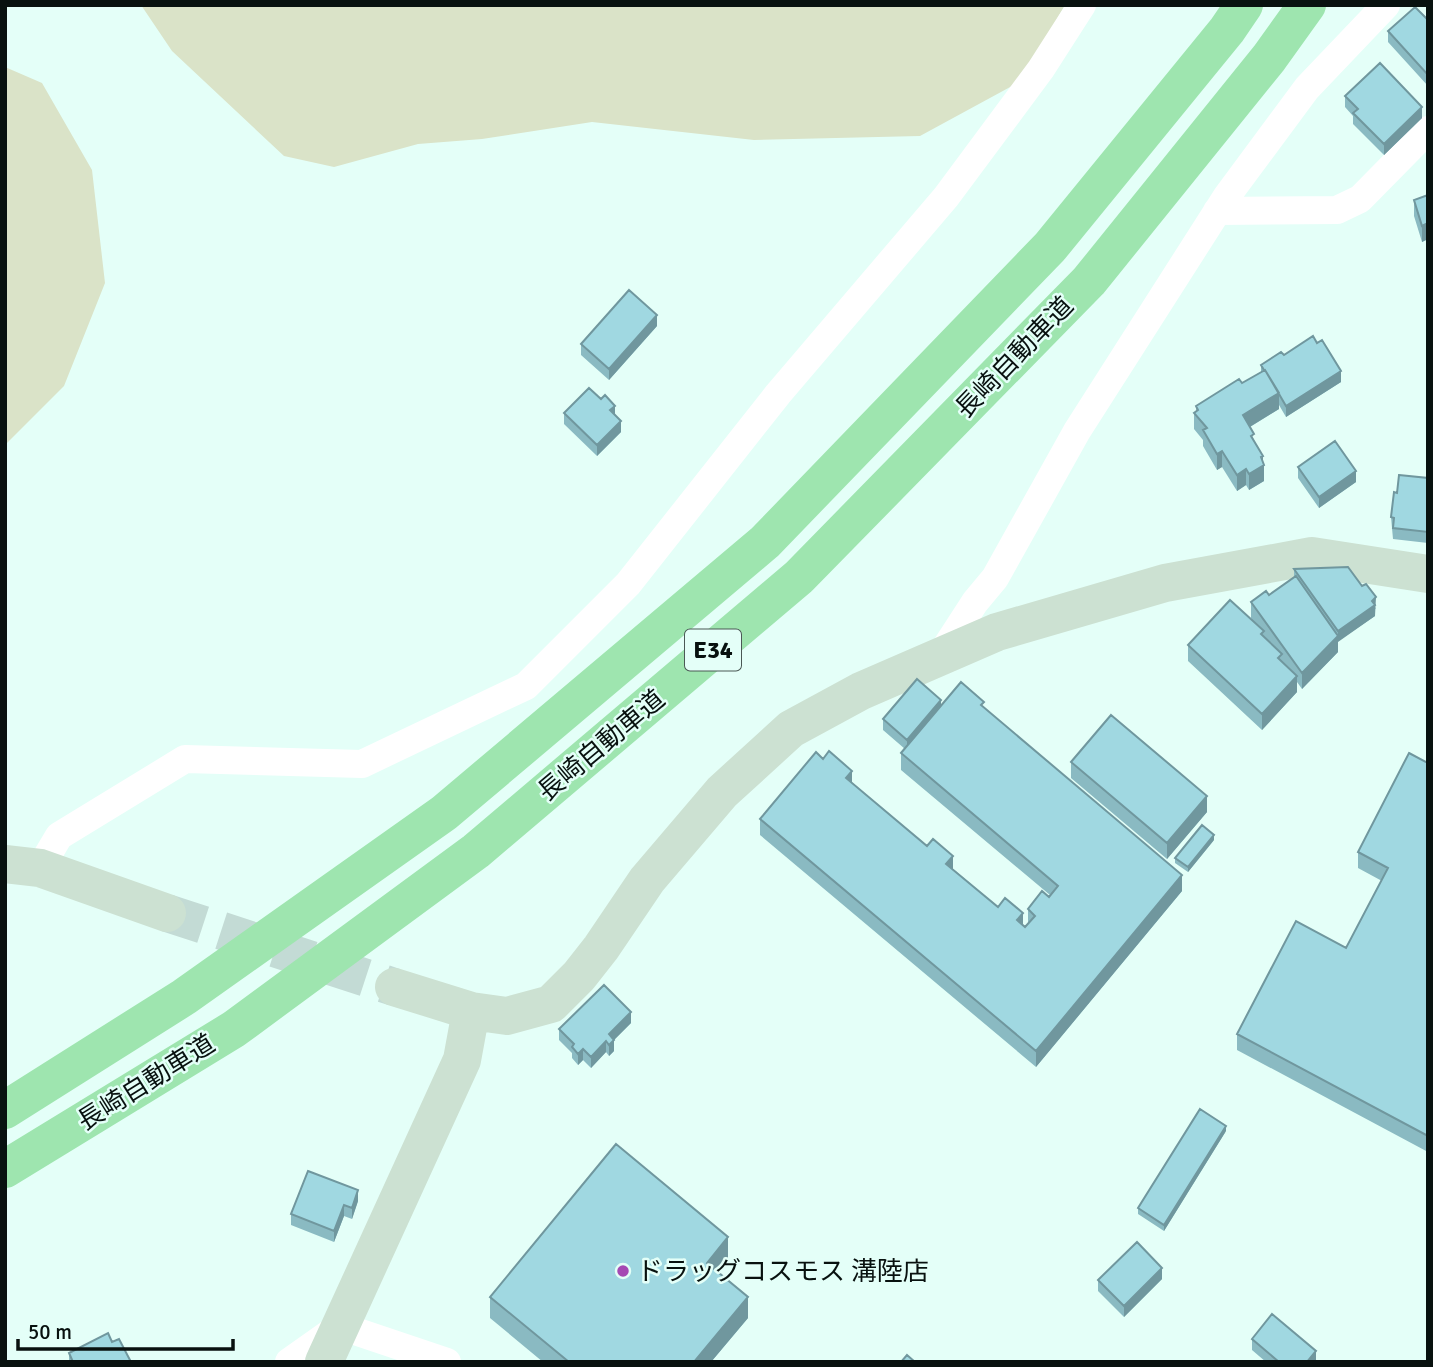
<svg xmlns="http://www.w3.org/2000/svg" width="1433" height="1367" viewBox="0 0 1433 1367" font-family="Signika,'Noto Sans JP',sans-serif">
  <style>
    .green { fill: #dae3c8 }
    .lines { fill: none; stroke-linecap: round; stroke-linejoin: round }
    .secondary-tunnel { stroke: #c3dbd5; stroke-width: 38; stroke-dasharray: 38 19; stroke-linecap: butt }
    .street { stroke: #fff; stroke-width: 28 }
    .secondary { stroke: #cce1d2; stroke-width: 38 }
    .highway { stroke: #9ee5af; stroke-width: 38 }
    .wall { fill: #8abac2 }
    .shaded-wall { fill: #70979e }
    .building { fill: #a0d8e1; stroke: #70979e; stroke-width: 2 }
    .poi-dot { fill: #a549b3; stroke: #e4fff8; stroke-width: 2.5 }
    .labels { text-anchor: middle; stroke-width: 5; stroke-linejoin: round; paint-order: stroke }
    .shield { fill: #e4fff8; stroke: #4a5855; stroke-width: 2 }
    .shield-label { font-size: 24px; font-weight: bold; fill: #08110f }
    .street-label { font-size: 26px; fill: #08110f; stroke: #e4fff8 }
    .poi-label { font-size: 26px; fill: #08110f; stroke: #e4fff8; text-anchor: start }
  </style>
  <rect width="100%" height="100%" fill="#e4fff8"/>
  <path class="green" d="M141,5H1065L1021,81L920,136L754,140L592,122L482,139L418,144L334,167L284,156L172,51Z
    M5,67L42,83L92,170L105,283L64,386L5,445Z"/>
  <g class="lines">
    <path class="secondary-tunnel" d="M167,913L394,987"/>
    <path class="street" d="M1217,211L1337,210L1360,199L1428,130
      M940,656L975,602L995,578L1077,431L1227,196L1307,88L1386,5
      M40,868L59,836L185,759L362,764L526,686L628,584L778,394L946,197L1041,69L1082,5
      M289,1362L340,1326L447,1362"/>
    <path class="secondary" d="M5,864L40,868L167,913
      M394,987L471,1011L507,1016L551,1004L579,976L601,948L647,880L722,792L791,729L861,691L997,632L1165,583L1312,556L1428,574
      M324,1362L462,1060L471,1011"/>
    <path class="highway" d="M5,1110L184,997L444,813L765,542L1050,247L1227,30L1244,5
      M5,1169L234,1029L476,851L799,577L1089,281L1269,58L1307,5"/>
  </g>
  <path class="wall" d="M1428,20V86L1388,42V31Z
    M1345,96L1422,118L1384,155L1353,124V116L1345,107Z
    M1428,195V246L1426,240L1422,242L1414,216V200Z
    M657,326L609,380L581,355V344Z
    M1284,355L1341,382L1286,417L1279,405V409L1250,427L1254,441L1263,462L1264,481L1249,490L1246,485L1237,491L1222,467L1217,470L1203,446V440L1194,429V413L1196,412V406L1242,383L1261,372V365Z
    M564,413L615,415L621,432L597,456L564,424Z
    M1298,467L1356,482L1319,508L1298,478Z
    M1428,478V543L1393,539L1391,517L1397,493Z
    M1294,569L1376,608L1375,609V616L1338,641V652L1302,689L1297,682V692L1262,730L1188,661V645L1255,624L1251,618V602L1269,595L1294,577Z
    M941,706L984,708L1182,891L1036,1067L760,835V819L852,783L998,907L1025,927L1028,924V909L1050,895L901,770V753L905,749L883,730V719Z
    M1071,762L1207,812L1167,859L1071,778Z
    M1428,763V1152L1237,1050V1034L1346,948L1382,881L1358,868V852Z
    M1214,840L1188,872L1175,863V858Z
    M631,1023L614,1040V1051L609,1056L606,1052L591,1068L583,1060L578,1065L572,1058V1053L559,1040V1029Z
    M1226,1131L1164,1231L1138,1214V1208Z
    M358,1201L352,1219L344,1216L334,1242L291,1225V1214Z
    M728,1258L717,1271L748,1318L711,1362H543L490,1318V1297Z
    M1162,1279L1124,1317L1098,1291V1280Z
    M1252,1339L1316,1362H1266L1252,1350Z
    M112,1342L131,1362H69V1353Z"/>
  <path class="shaded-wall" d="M1422,107V118L1384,155V144Z
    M1426,224V240L1422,242V226Z
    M657,315V326L609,380V369Z
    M1341,371V382L1286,417V406Z
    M1279,393V409L1243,431V415Z
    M615,406V417L610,410Z
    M621,421V432L597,456V445Z
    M1222,451V467L1217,470V454Z
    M1263,456V465H1264V481L1249,490V474Z
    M1246,469V485L1237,491V475Z
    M1356,471V482L1319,508V497Z
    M1376,597L1375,616L1338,642V631Z
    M1338,636V652L1302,689V673Z
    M1297,676V692L1262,730V714Z
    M941,700V711L907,751V740Z
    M852,771V787L846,778Z
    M1207,796V812L1167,859V843Z
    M1214,835V840L1188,872V867Z
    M953,856V872L946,864Z
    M1182,875V891L1036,1067V1051Z
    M1023,913V930L1017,920Z
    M631,1012V1023L609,1045V1034Z
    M614,1040V1051L609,1056V1045Z
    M606,1041V1052L591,1068V1057Z
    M583,1049V1060L578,1065V1054Z
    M1226,1126V1131L1164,1231V1225Z
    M358,1190V1201L352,1219V1208Z
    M344,1205V1216L334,1242V1231Z
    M728,1237V1258L707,1284V1263Z
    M1162,1268V1279L1124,1317V1306Z
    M748,1297V1318L711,1362H694Z
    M1316,1351V1362H1307Z"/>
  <path class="building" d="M1415,7L1428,20V75L1388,31Z
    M1380,63L1422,107L1384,144L1353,113L1358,109L1345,96Z
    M1428,195V230L1426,224L1422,226L1414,200Z
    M629,290L657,315L609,369L581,344Z
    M1313,336L1317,343L1322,340L1341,371L1286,406L1265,370H1264L1261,365L1281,352L1284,355Z
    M1265,370L1279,393L1243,415L1254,434L1251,436L1263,456L1261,457L1264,465L1249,474L1246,469L1237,475L1222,451L1217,454L1203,430L1207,428L1194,413L1198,410L1196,406L1239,379L1242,383Z
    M589,388L601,399L605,395L615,406L610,410L621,421L597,445L564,413Z
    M1335,441L1356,471L1319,497L1298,467Z
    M1399,475L1428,478V532L1393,528L1394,518L1391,517L1394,492L1397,493Z
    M1348,567L1362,586L1366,584L1376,597L1372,601L1375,605L1338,631L1294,569Z
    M1296,576L1338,636L1302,673L1251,602L1266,591L1269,595Z
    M1230,600L1264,631L1261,634L1282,654L1278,658L1297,676L1262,714L1188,645Z
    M917,679L941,700L907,740L883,719Z
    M961,682L984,702L981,705L1182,875L1036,1051L760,819L816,752L823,759L829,751L852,771L846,778L927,846L933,839L953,856L946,864L998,907L1005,898L1023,913L1017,920L1025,927L1035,916L1028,909L1042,891L1049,897L1058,886L901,753Z
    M1111,715L1207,796L1167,843L1071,762Z
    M1409,753L1428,763V1136L1237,1034L1296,921L1346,948L1388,868L1358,852Z
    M1202,825L1214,835L1188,867L1175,858Z
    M604,985L631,1012L609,1034L614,1040L609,1045L606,1041L591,1057L583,1049L578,1054L572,1047L574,1044L559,1029Z
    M1200,1109L1226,1126L1164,1225L1138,1208Z
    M616,1144L728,1237L707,1263L748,1297L694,1362H569L490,1297Z
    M308,1171L358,1190L352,1208L344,1205L334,1231L291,1214Z
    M1137,1242L1162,1268L1124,1306L1098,1280Z
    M1272,1314L1316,1351L1307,1362H1279L1252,1339Z
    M108,1333L112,1342L119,1339L131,1362H73L69,1353Z
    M907,1355L915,1362H901Z"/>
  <circle class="poi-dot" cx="623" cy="1271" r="7"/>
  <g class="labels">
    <rect class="shield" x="685" y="629.5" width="56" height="41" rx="5"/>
    <g class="shield-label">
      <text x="713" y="658">E34</text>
    </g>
    <g class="street-label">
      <text transform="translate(1014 357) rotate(-46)" y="9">長崎自動車道</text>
      <text transform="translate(601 745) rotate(-40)" y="9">長崎自動車道</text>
      <text transform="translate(146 1082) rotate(-32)" y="9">長崎自動車道</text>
    </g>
    <g class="poi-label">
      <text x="637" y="1280">ドラッグコスモス 溝陸店</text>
    </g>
  </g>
  <rect width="1433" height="1367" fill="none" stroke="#08110f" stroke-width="14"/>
  <path d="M18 1339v10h215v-10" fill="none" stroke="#08110f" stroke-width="3.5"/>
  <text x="28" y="1339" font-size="21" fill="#08110f" stroke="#e4fff8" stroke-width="5" paint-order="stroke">50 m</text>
</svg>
